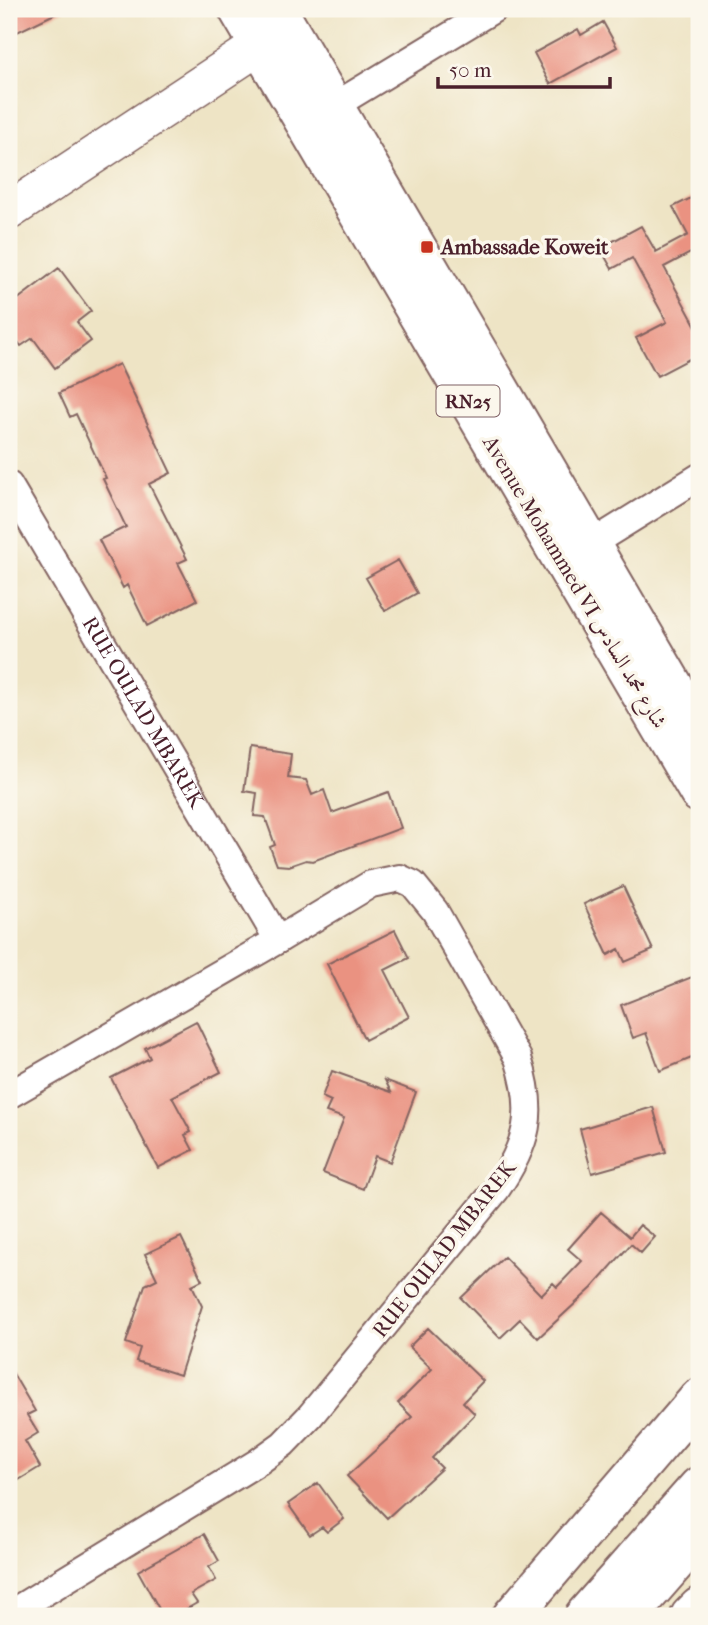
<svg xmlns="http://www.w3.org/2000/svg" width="708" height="1625" viewBox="0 0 708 1625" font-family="'IM FELL French Canon',Amiri,serif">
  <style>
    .building { fill: #ea9281 }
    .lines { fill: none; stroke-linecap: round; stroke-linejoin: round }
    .street-casing { stroke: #836461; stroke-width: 30 }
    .secondary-casing { stroke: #836461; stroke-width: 40 }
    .primary-casing { stroke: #836461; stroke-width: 42 }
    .highway-casing { stroke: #836461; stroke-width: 42 }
    .street { stroke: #fff; stroke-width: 26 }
    .secondary { stroke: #fff; stroke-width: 37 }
    .primary { stroke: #fff; stroke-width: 38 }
    .highway { stroke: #fff; stroke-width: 38 }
    .poi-dot { fill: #c8321e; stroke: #fbf7ec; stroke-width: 2.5 }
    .labels { text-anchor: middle; stroke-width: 7; stroke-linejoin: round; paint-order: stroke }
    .shield { fill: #fbf7ec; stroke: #7f6065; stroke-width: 2 }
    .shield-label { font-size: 19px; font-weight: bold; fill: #4a1f2b }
    .poi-label { font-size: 21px; font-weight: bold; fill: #4a1f2b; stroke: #fbf7ec; text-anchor: start }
    .street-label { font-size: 21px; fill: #4a1f2b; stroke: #fbf7ec }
  </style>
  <rect width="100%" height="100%" fill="#fbf7ec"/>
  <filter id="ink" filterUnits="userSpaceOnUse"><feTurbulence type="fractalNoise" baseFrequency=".0143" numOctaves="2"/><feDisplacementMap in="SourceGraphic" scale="14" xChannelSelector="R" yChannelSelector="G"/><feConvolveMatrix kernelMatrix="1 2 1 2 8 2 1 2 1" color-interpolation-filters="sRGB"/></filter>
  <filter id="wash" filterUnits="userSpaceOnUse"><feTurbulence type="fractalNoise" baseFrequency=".00686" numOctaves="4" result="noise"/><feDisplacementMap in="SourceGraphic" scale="28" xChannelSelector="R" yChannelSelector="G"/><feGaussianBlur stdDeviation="1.57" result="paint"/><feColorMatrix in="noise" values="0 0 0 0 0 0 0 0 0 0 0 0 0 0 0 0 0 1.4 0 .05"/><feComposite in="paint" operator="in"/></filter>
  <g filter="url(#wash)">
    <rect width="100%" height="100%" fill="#eee4c5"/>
    <g id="blocks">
      <path class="building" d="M9,9H65L9,36Z
        M603,22L617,47L550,84L534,53L578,29L581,35Z
        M699,194V256L696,250L664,267L699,332V354L657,376L636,338L667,322L632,258L612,269L600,248L641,226L656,252L688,235L673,207Z
        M59,268L91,311L77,322L91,341L55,368L33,338L21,346L9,330V306Z
        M119,364L171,473L149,484L187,559L178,563L197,600L147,626L127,585L123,588L99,540L126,527L103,479L106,478L76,414L70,417L59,393Z
        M398,560L417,593L385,611L366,578Z
        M250,748L291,754L288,778L306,780L312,795L324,790L332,813L388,792L401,828L313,861L306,860L289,866L277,865L270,847L275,845L265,817L254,816L257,793L244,791Z
        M623,886L653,950L625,962L619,949L608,955L584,904Z
        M395,930L409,958L385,970L409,1017L365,1040L327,964Z
        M692,977L699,996V1055L660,1071L646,1033L633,1038L621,1005Z
        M196,1021L221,1072L172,1097L191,1132L185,1135L193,1150L158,1168L111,1078L150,1058L145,1048Z
        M332,1071L391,1092L385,1080L416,1092L390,1162L375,1156L363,1189L323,1173L344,1118L326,1112L331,1101L322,1097Z
        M653,1107L666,1152L592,1173L580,1129Z
        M601,1212L630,1237L640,1225L655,1237L641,1253L631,1244L592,1288L538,1338L520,1319L500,1338L461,1298L504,1257L541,1295L553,1283L557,1287L582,1261L568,1249Z
        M181,1237L202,1280L192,1285L202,1306L180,1375L136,1361L140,1348L126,1343L145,1285L157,1279L145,1254Z
        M428,1328L483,1381L463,1402L475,1414L432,1458L442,1468L387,1518L347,1476L412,1417L398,1403L432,1369L409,1347Z
        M9,1367L35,1411L27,1415L38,1433L25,1441L40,1467L9,1486Z
        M318,1483L344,1519L327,1532L322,1527L310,1535L288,1504Z
        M204,1534L219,1561L209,1567L216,1580L191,1594L197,1603L174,1616H163L138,1571Z"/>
    </g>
  </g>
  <g filter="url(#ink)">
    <use href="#blocks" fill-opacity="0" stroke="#836461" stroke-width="2"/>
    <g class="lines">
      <defs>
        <g id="street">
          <path d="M334,106L494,9"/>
          <path id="s1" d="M9,485L278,940"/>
          <path d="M591,544L699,477"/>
          <path d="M9,1095L278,940L371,884L400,878L413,884L435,911L518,1058C536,1113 528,1144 496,1190L310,1416L283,1444L258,1462L9,1614"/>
        </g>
        <path id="secondary" d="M9,211L285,29"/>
        <path id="primary" d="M238,9L699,793
          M277,9L699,729"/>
        <path id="highway" d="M512,1616L699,1398
          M584,1616L699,1486
          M629,1616L699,1536
          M690,1616L699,1607"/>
      </defs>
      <use href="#street" class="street-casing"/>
      <use href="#secondary" class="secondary-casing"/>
      <use href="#primary" class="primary-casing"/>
      <use href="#highway" class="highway-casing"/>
      <use href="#street" class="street"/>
      <use href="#secondary" class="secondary"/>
      <use href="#primary" class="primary"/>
      <use href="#highway" class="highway"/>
    </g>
  </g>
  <rect class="poi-dot" x="420" y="240" width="14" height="14" rx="3.5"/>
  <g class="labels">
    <rect class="shield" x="436.5" y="385.5" width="63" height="31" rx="5"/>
    <g class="shield-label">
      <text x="468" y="408">RN25</text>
    </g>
    <g class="poi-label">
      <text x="441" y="254">Ambassade Koweit</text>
    </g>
    <g class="street-label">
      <text transform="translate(575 582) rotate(59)" y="7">Avenue Mohammed VI شارع محمد السادس</text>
      <text dy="7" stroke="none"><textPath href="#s1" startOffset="264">RUE OULAD MBAREK</textPath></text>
      <text transform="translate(444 1249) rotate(-52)" y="7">RUE OULAD MBAREK</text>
    </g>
  </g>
  <rect width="708" height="1625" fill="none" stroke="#fbf7ec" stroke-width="35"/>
  <path d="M438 77v10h172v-10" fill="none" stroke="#4a1f2b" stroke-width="3.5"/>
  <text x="449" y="77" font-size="21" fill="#4a1f2b" stroke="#fbf7ec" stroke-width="5" paint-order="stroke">50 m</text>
</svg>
